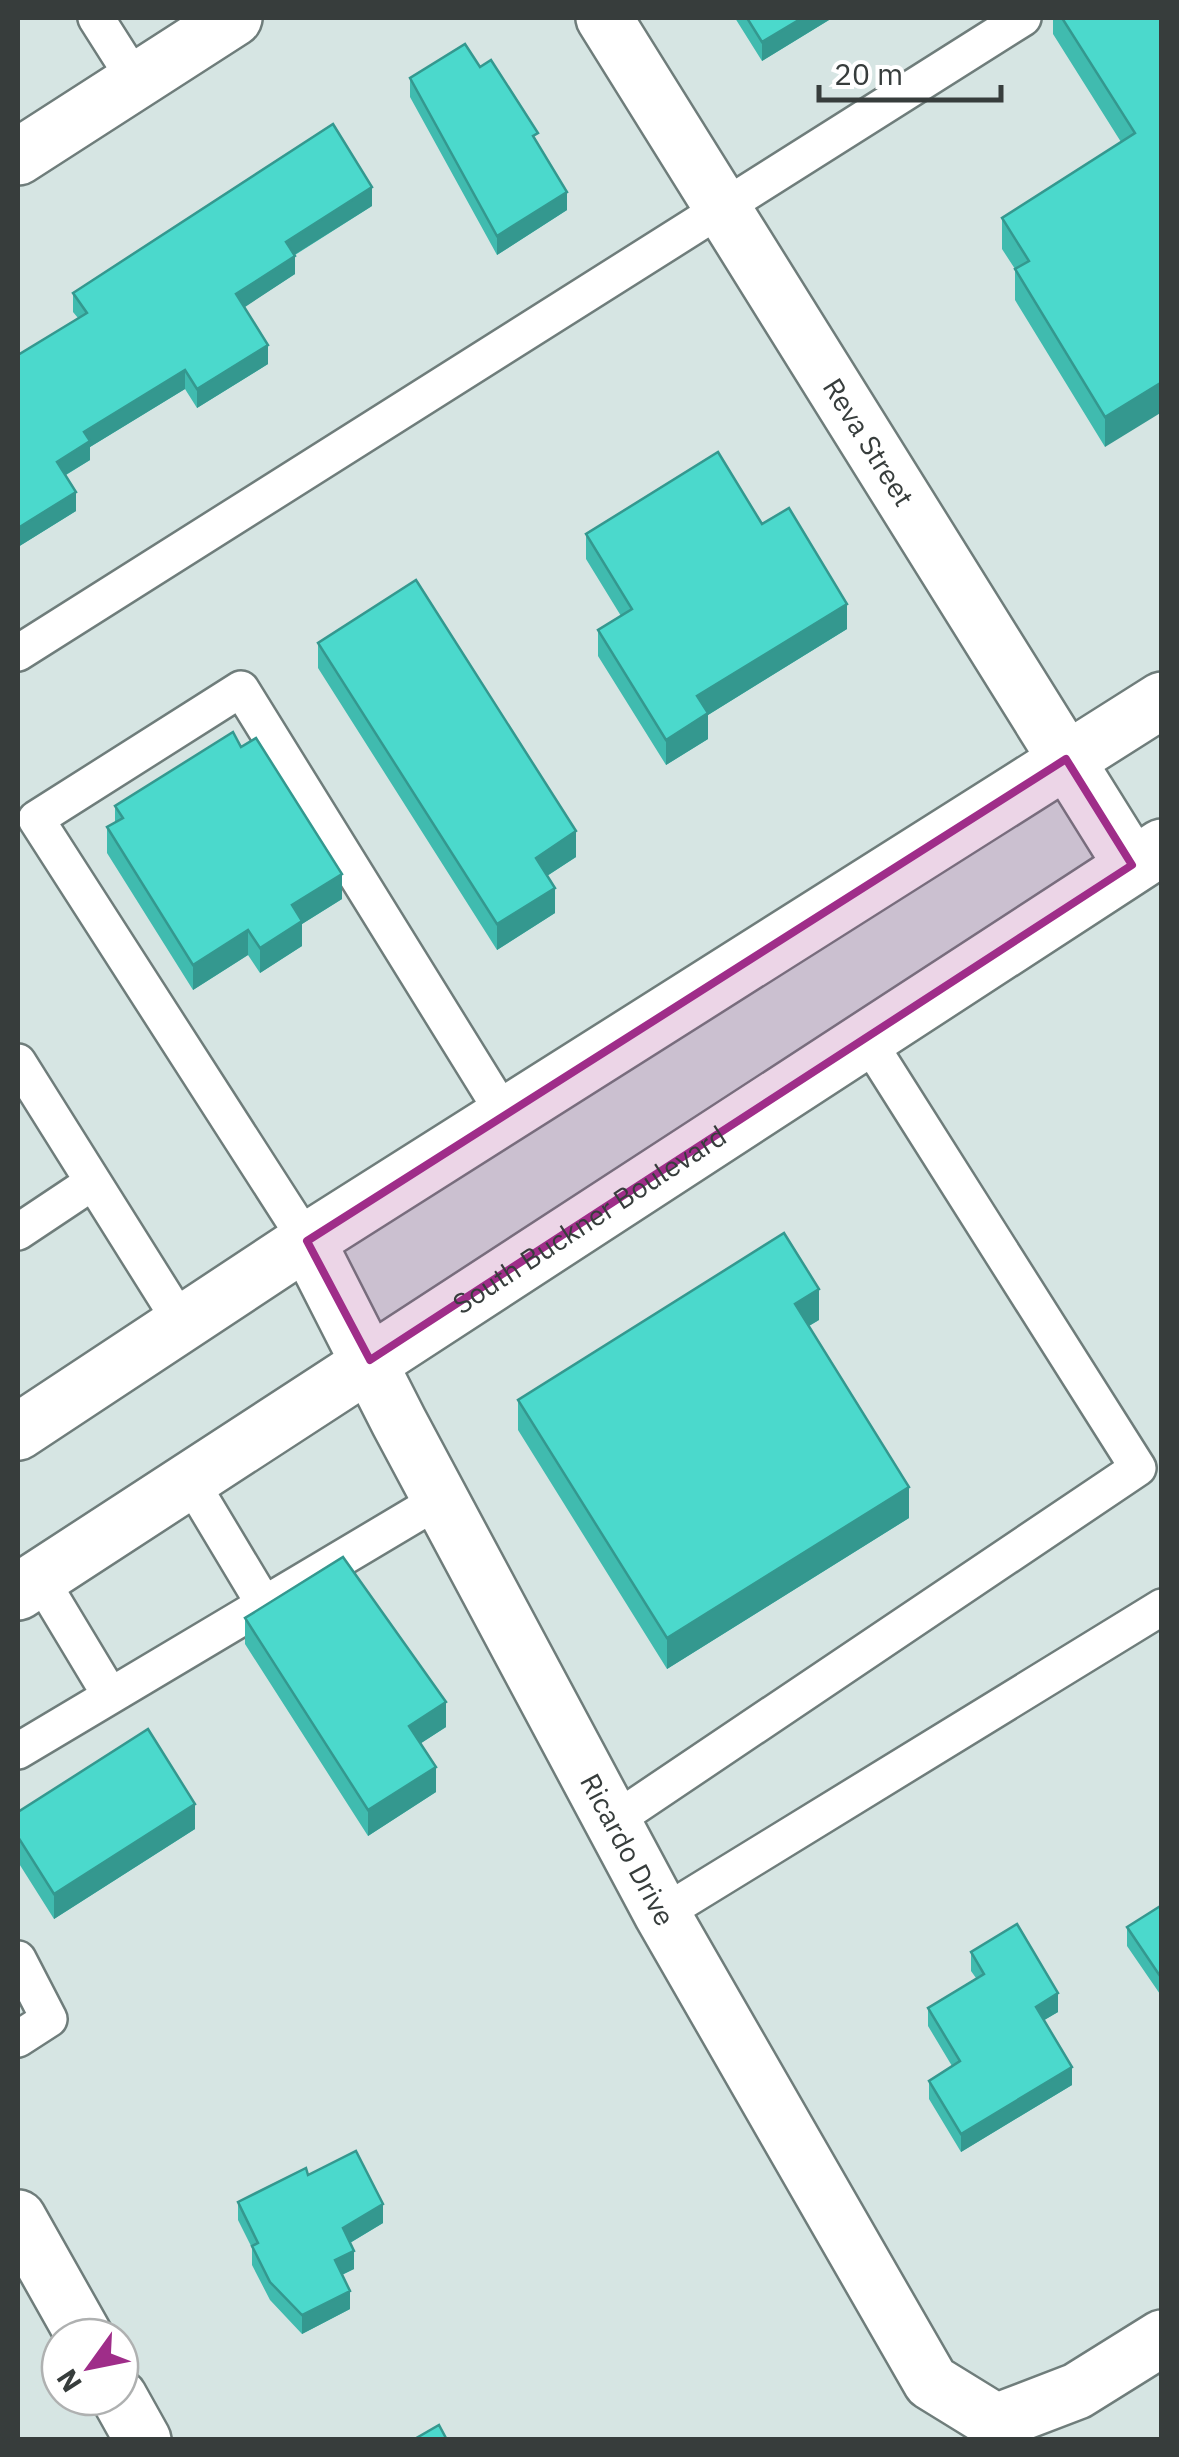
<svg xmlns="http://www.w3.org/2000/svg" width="1179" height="2457" viewBox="0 0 1179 2457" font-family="'IBM Plex Sans',sans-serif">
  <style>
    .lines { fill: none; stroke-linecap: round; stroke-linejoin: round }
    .lane-casing { stroke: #6f7d7b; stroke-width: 40 }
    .street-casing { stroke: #6f7d7b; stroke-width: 60 }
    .secondary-casing { stroke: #6f7d7b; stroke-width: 60 }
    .primary-casing { stroke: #6f7d7b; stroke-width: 60 }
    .lane { stroke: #fff; stroke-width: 35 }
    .street { stroke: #fff; stroke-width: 55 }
    .secondary { stroke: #fff; stroke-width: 55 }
    .primary { stroke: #fff; stroke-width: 55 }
    .wall { fill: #40bbaf }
    .shaded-wall { fill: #34988f }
    .building { fill: #4bd9cc; stroke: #34988f; stroke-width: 2.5 }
    .marked { fill: #9f2d89; fill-opacity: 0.2; stroke: #9f2d89; stroke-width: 8; stroke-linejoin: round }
    .labels { text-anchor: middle; stroke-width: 8; stroke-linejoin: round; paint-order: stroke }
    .street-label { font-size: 28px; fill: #373d3c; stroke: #fff }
  </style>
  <rect width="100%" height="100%" fill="#d6e5e3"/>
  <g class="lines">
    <defs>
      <path id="lane" d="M96,18L136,81
        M18,653L1023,18
        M18,1062L181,1322
        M18,1232L93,1182
        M307,1241L36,819L241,689L506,1117
        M189,1479L264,1604
        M39,1577L110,1695
        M18,1751L441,1499
        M612,1822L1138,1468L866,1038
        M662,1914L1162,1607
        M18,1959L49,2019L18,2039"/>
      <g id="street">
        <path id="s1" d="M604,18L1132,865"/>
        <path d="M18,157L234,18"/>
        <path id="s2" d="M307,1241L399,1422L662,1914L931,2382L996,2422L1077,2391L1162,2338"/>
      </g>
      <path id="secondary" d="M18,2218L85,2337
        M119,2397L143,2440"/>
      <g id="primary">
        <path d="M18,1432L307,1241L1162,700"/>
        <path id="s3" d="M18,1592L1162,847"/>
      </g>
    </defs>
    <use href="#lane" class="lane-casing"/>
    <use href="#street" class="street-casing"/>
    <use href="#secondary" class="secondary-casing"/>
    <use href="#primary" class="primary-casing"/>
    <use href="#lane" class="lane"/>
    <use href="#street" class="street"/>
    <use href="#secondary" class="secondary"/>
    <use href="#primary" class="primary"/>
  </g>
  <path class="wall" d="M735,18H829V20L762,61Z
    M1053,18H1162L1105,447L1015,300V269L1002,249V218L1121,142L1053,34Z
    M480,67L538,144L567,210L497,255L410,97V78Z
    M372,206L295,255V274L244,307L268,364L197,408L185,389L90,447V460L66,475L76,511L18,547V355L78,318L73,312V293Z
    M762,524L847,629L708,715V739L666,765L598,656V630L621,616L586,559V534Z
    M318,643L576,857L547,876L555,913L497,950L318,668Z
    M241,747L342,899L302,924V946L260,973L248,955L193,990L107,853V827L115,823V806Z
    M819,1320L809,1326L909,1518L667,1669L518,1430V1400Z
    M245,1618L446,1727L421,1743L436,1792L368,1836L245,1644Z
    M18,1812L195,1829L54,1919L18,1862Z
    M1162,1905V1997L1127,1946V1927Z
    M971,1952L1058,2012L1044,2020L1072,2085L961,2152L929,2099V2081L952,2066L928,2026V2008L976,1978L971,1971Z
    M308,2175L383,2223L350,2243L354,2269L342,2275L350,2309L302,2334L270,2300L252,2265V2248L238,2220V2202Z"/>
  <path class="shaded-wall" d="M802,18H829V20L762,61V42Z
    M372,187V206L286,260V242Z
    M567,192V210L497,255V236Z
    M295,256V274L236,313V294Z
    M268,345V364L197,408V389Z
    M185,370V389L90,447V460L57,480V462L84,432Z
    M1162,382V412L1105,447V417Z
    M76,492V511L18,547V528Z
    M847,604V629L708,715V739L666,765V740L697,696Z
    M576,831V857L536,883V858Z
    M342,874V899L302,924V946L260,973V948L292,905Z
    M555,888V913L497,950V924Z
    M248,930V955L193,990V965Z
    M819,1289V1320L795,1334V1304Z
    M909,1487V1518L667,1669V1638Z
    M446,1702V1727L409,1751V1726Z
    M436,1767V1792L368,1836V1810Z
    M195,1804V1829L54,1919V1894Z
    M1058,1993V2012L1036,2025V2007Z
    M1072,2067V2085L961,2152V2134Z
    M383,2204V2223L343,2247V2228Z
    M354,2251V2269L335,2278V2260Z
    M350,2291V2309L302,2334V2315Z"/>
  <path class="building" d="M747,18H802L762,42Z
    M1062,18H1162V382L1105,417L1015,269L1029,261L1002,218L1135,133Z
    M465,44L480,67L491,60L538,133L533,136L567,192L497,236L410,78Z
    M333,124L372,187L286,242L295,256L236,294L268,345L197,389L185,370L84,432L90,441L57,462L76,492L18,528V355L87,313L73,293Z
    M718,452L762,524L789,508L847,604L697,696L708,713L666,740L598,630L632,609L586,534Z
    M416,580L576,831L536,858L555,888L497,924L318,643Z
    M233,732L241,747L256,738L342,874L292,905L302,921L260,948L248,930L193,965L107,827L123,818L115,806Z
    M784,1233L819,1289L795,1304L909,1487L667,1638L518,1400Z
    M343,1557L446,1702L409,1726L436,1767L368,1810L245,1618Z
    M148,1729L195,1804L54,1894L18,1837V1812Z
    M1162,1905V1979L1127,1927Z
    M1017,1924L1058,1993L1036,2007L1072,2067L961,2134L929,2081L960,2061L928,2008L984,1974L971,1952Z
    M356,2151L383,2204L343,2228L354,2251L335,2260L350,2291L302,2315L270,2282L252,2246L258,2243L238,2202L306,2168L308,2175Z
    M439,2425L447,2440H413Z"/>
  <path class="marked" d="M1066,759L1132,865L370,1360L307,1241Z"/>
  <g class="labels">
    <g class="street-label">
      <text dy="10" stroke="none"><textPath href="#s1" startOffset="500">Reva Street</textPath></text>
      <text dy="10" stroke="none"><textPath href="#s3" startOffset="682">South Buckner Boulevard</textPath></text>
      <text dy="10" stroke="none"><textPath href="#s2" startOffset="688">Ricardo Drive</textPath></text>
    </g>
  </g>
  <rect width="1179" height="2457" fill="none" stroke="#373d3c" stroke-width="40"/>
  <g transform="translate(90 2367) rotate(237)"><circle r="48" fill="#ffffff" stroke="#afb1b1" stroke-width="2.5"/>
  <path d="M0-8L18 38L0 25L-18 38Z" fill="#9f2d89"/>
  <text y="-15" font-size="28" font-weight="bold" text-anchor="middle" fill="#373d3c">N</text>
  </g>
  <path d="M819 85v15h182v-15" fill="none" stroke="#373d3c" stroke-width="5"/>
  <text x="834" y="85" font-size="30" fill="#373d3c" stroke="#ffffff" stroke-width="8" paint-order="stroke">20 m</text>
</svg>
